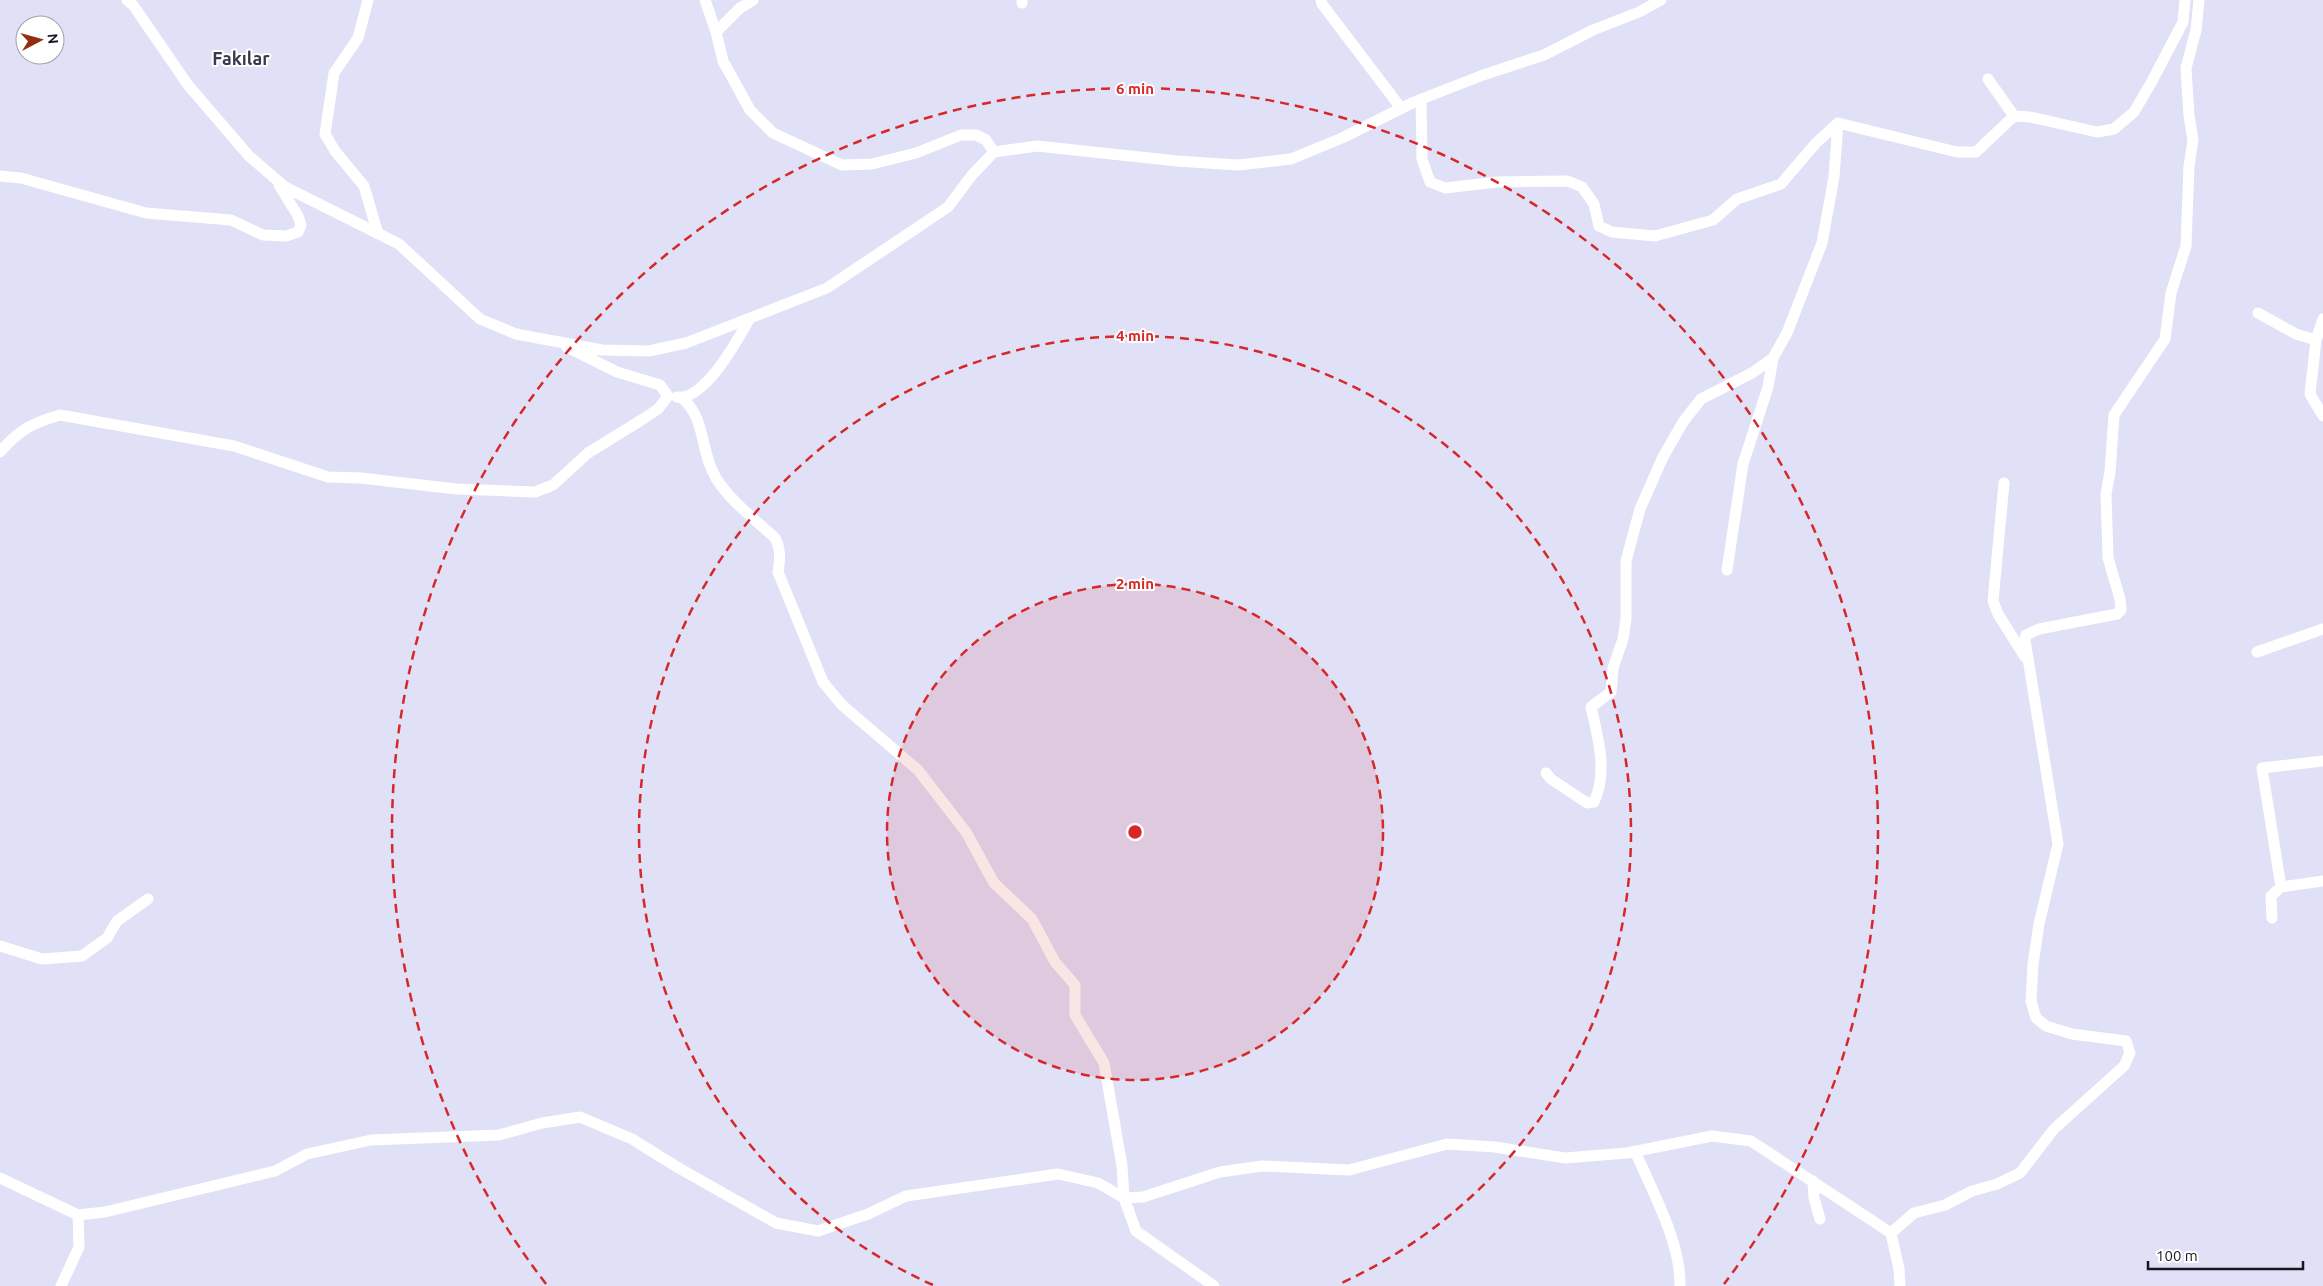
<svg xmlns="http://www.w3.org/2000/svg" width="2323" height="1286" viewBox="0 0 2323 1286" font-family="Ubuntu,sans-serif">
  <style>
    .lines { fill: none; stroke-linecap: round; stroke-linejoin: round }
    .minor { stroke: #fff; stroke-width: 11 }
    .ring { fill: none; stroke: #d62828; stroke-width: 2.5; stroke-dasharray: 9 6 }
    .labels { text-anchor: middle; stroke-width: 4; stroke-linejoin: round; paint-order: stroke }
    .neighbourhood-label { font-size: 18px; font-weight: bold; fill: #39394b; stroke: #fff }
    .centre { fill: #d62828; stroke: #fff; stroke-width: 2.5 }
    .ring-label { font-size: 15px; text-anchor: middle; font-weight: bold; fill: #d62828; stroke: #fff; stroke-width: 4; stroke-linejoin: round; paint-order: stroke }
  </style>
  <rect width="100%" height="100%" fill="#e0e0f7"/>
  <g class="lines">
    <path class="minor" d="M127,0L133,5L188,85L249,156L285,187L399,244L480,319L516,334L602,350L649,351L686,343L827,288L948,207L972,175L994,152L1037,146L1177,161L1238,165L1291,159L1342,138L1414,102L1483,75L1544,55L1593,30L1639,12L1661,0
      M368,0L358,38L334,73L325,134L335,151L364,186L378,234
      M705,0L716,32
      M753,0L740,8L716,32L723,61L750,110L773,133L842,165L872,164L916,153L961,135H976L986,140L994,152
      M1022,0V3
      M1321,0L1322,4L1401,108
      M1988,79L2014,116
      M1421,99L1422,159L1430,182L1445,188L1497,182L1568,181L1582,187L1594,204L1599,226L1612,232L1655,236L1713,220L1737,199L1781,184L1816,143L1838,123
      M0,176L21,178L146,213L231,220L263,235L286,236L298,232L301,225L298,216L279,185
      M2258,313L2296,334L2316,340L2310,394L2323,416
      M2316,340L2323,319
      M677,397C705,401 738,339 750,318
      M682,398C706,418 700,452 716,478C730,501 755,519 775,538C781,549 780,560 778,572L823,682L842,705L918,770L966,832L994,883L1032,919L1055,962L1075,985V1015L1104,1063L1122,1166L1124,1198L1136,1231L1214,1286
      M0,452C19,430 32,423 60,415L234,446L328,477L361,478L456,489L535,492L553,485L588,453L643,419L658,409L668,396L660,385L617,372L567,347
      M2004,483L1993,601L1998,614L2025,657
      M1727,570L1743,464L1768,387L1773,358
      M2257,652L2323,629
      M2323,761L2262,768L2281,887L2323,881
      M1546,773L1551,779L1587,803L1594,802C1608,773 1598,737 1591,707L1611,692L1613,668L1623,639L1626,619V561L1640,509L1663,457L1683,422L1701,399L1752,373L1773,358L1787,333L1822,243L1834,177L1838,123L1957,152H1976L2014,116L2030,117L2097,132L2114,129L2134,112L2151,83L2183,22L2185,0
      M2272,918L2271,896L2281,887
      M0,946L42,959L82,956L107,938L117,921L148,899
      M1635,1151C1652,1191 1681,1242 1680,1286
      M0,1178L78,1215L105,1212L275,1171L307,1154L371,1140L499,1135L542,1123L580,1117L632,1139L677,1167L776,1223L818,1231L868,1214L906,1196L1058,1174L1098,1183L1124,1198L1143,1197L1220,1172L1262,1166L1349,1170L1447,1144L1495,1147L1565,1158L1627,1153L1712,1136L1751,1141L1891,1233L1899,1269L1900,1286
      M1813,1181L1814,1198L1820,1219
      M1891,1233L1914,1213L1945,1205L1972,1191L1997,1184L2020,1173L2054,1129L2124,1066L2130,1053L2126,1041L2072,1034L2046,1026L2036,1018L2031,1001L2033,964L2039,924L2058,844L2025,640L2026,635L2039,629L2117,614L2121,610L2120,599L2108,558L2106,494L2110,472L2114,415L2165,339L2171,293L2186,246L2189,166L2193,140L2189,116L2186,68L2196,30L2199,0
      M61,1286L79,1247L78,1215"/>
  </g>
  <circle cx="1135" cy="832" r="248" fill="#d62828" fill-opacity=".12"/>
  <g class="ring">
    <circle cx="1135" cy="832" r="248"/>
    <path d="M933 1285A496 496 0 1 1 1337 1285"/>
    <path d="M546 1284A743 743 0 1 1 1724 1284"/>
  </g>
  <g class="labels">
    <g class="neighbourhood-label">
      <text x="241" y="65">Fakılar</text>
    </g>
  </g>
  <circle cx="1135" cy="832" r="8" class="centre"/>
  <g class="ring-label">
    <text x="1135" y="94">6 min</text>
    <text x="1135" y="341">4 min</text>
    <text x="1135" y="589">2 min</text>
  </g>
  <g transform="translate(40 40) rotate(84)"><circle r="24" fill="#ffffff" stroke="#a2a2a5"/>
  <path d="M0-4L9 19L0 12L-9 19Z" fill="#942d10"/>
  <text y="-8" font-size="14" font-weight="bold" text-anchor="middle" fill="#17171f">N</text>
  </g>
  <path d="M2148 1261v8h155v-8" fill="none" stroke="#17171f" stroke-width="2.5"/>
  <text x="2156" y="1261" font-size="15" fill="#17171f" stroke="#ffffff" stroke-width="4" paint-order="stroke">100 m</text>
</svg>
